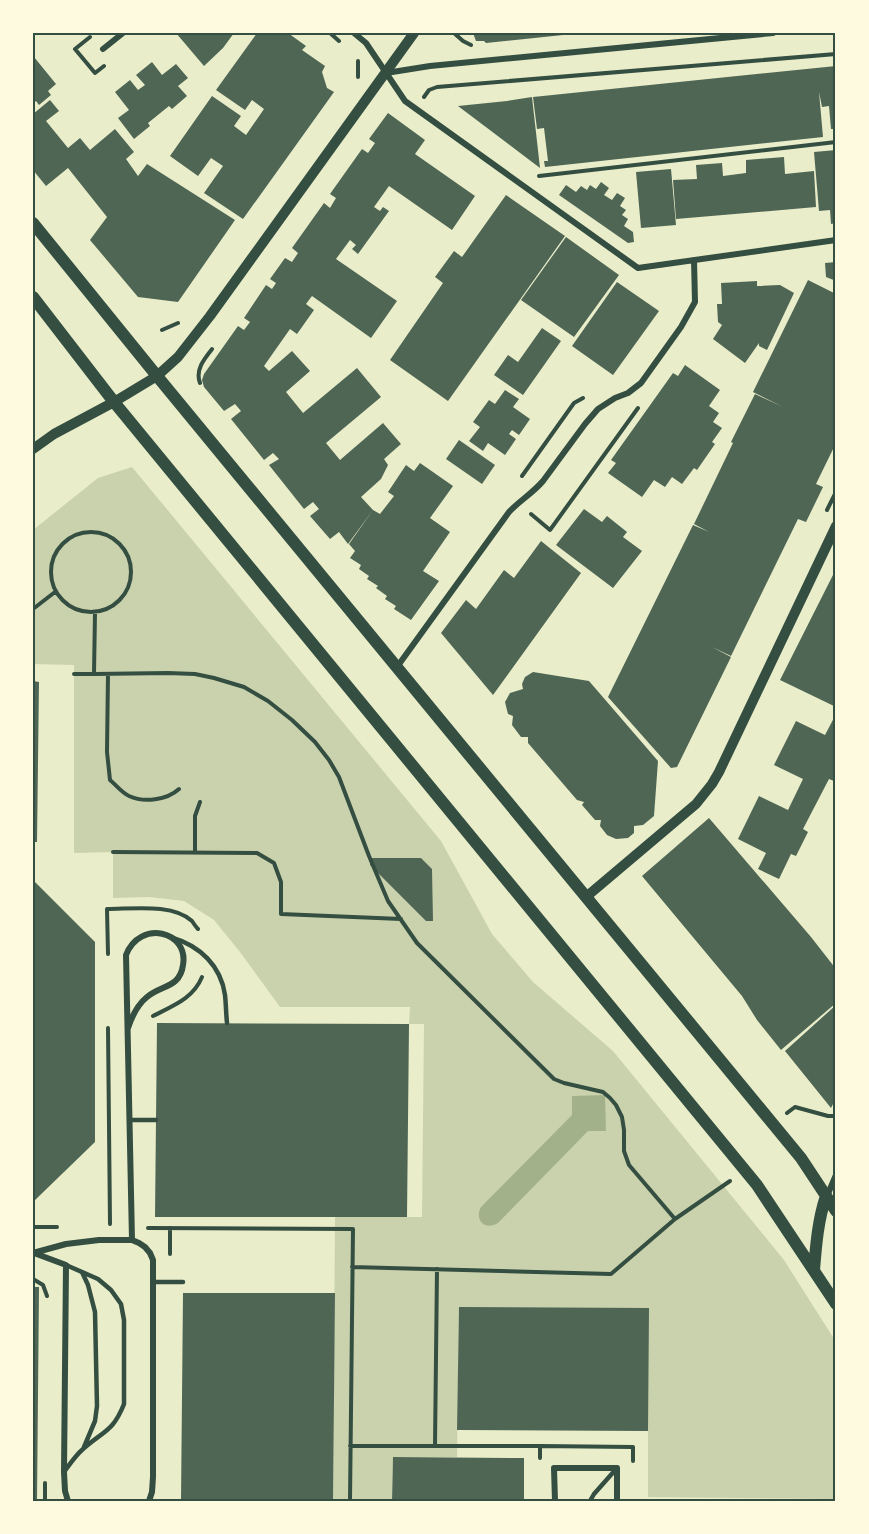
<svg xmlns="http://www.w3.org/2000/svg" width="869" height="1534" viewBox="0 0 869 1534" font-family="'Golos Text',sans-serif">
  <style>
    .green { fill: #cad2ad }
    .water { fill: #a3b18a }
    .building { fill: #4f6655 }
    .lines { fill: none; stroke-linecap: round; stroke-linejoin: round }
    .path { stroke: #344e41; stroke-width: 4 }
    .service { stroke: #344e41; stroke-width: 4.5 }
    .minor { stroke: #344e41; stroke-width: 6 }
    .tertiary { stroke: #344e41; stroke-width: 10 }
    .secondary { stroke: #344e41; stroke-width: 12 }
    .neatline { fill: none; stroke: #344e41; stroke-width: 2 }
  </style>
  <rect width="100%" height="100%" fill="#e9edc9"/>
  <path class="green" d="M132,467L441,841L492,934L533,982L613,1051L784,1260L836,1342V1499L648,1497V1431L459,1307L457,1457H393L392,1501H333L335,1217H422L424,1024H409L410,1007H280L240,952L214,920L184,901L149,897L113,898V852L74,853V665L33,664V530L98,478Z"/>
  <path class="water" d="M605,1095L606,1131H588L498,1223C485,1231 474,1220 481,1207L572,1115V1096Z"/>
  <path class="building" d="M176,33H234L223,48L204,66Z
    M257,33H288L306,46L302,50L325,66L322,72L327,88L334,92L243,219L204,193L223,166L211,158L198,176L170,156L212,96L241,116L234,126L246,135L264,109L252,100L245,110L216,90Z
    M473,33H563V35L486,43L484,41H476Z
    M34,57L56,84L48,91L51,95L39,105L36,101L33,103V58Z
    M152,62L162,75L176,64L188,78L178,86L187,96L172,109L169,106L148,123L150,126L134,139L118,118L129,110L115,92L130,80L138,90L145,85L136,75Z
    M836,66V129H831L829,106L822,107L819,92L823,137L545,167L544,161H548L544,128L537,129L533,97Z
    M532,97L540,168L458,106L507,101Z
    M50,100L59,111L46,121L68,148L80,138L90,150L115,129L134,152L126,159L138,176L147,164L235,220L178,302L138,297L90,240L107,217L68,168L46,186L33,170V114Z
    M388,113L425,140L415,154L475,196L452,230L389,186L374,207L380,211L383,207L389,211L358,254L352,249L356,245L350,240L336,259L397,301L371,338L312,296L306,304L314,310L297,334L290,329L264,366L269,371L292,351L310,371L286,392L303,413L357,368L381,397L326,443L340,460L383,423L401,444L384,459L388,465L381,479L361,497L373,510L348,544L339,532L330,539L310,516L319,509L313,502L304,509L269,465L279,459L273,453L264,460L231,419L241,411L235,404L224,411L204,387L202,380L204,374L238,326L244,330L250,322L244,318L266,285L272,289L276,283L270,279L285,258L292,262L298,253L292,248L324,203L330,208L336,198L330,194L362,149L368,153L375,143L369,139Z
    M836,150V223L831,224L830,210L819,211L814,152Z
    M784,157L785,174L814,171L816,207L676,219L673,180L697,179L696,165L722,163L723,176L746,173V160Z
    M671,169L676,225L641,228L636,172Z
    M601,182L609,188L604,195L612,200L617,193L625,198L620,206L626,210L622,215L628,219L624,226L633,232L634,242L628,243L559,195L566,185L576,192L581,186L587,190L590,185L596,189Z
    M506,195L565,236L448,401L390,360L443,283L435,277L454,251L462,257Z
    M566,237L619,275L574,337L521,300Z
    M836,262V281L826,277L825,263Z
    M808,280L836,294V443L816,484L823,487L806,522L798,519L731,656L712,647L731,657L677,767L671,768L608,697L693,525L709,532L694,524L733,443L731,442L755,394L783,407L753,392Z
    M757,281V286L780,285L794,293L767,350L759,346V343L745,363L713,339L722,325L718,322L717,304H722L721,283Z
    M617,282L659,311L613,375L572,346Z
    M542,328L561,341L523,395L494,375L508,355L518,362Z
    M685,365L720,390L709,406L719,413L713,422L722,428L712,442L715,444L697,470L694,468L682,484L672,477L665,487L654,480L642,497L608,473L616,463L611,460L673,373L678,376Z
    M505,390L519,399L513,407L530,419L519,435L512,430L509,434L516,439L505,455L488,443L483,451L469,441L480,427L473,422L489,400L495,404Z
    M459,440L495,465L482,484L446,459Z
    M420,463L453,486L430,518L450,532L423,571L439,581L411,620L394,609L396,606L385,599L387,596L376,588L378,586L367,579L369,576L359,569L361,565L350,558L355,551L349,544L373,510L380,514L394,496L388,492L406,465L414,471Z
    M584,509L602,522L607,516L627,532L623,537L642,551L613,588L556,545Z
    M541,541L581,573L493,695L441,633L466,600L476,609L504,570L514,578Z
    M836,569V707L780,680Z
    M533,672L589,681L658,761L654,816L643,825L634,826V833L628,838L616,839L607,835L600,826L601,820H595L582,805L584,802L577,800L528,743V737H521L512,725L513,716L508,714L505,702L510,693L523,689L522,684L525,677Z
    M33,681L39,682L37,842H33Z
    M836,714V776L834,781L829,779L803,829L808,832L796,856L791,854L779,879L758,869L766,853L738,839L759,796L788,810L803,779L774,765L796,721L825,735Z
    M709,818L811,937L836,969V1003L781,1050L757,1020L742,996L642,876Z
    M370,858H421L432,869L433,921H426L370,865Z
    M33,880L95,942V1142L33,1202Z
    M836,1005V1098L831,1108L785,1051Z
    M157,1023L409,1024L407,1217H155Z
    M33,1287H39L37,1501H33Z
    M183,1293H335L333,1501H181Z
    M459,1307L649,1308L648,1431L457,1430Z
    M393,1457L524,1458V1501H392Z"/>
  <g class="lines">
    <path class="path" d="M330,33L339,41
      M454,33L463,41L471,45
      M90,37L75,49L95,73L104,66
      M358,77V61
      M424,97L429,90L437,87L836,54
      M539,176L836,142
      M162,330L178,323
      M200,383C195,370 204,359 212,349
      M522,476L574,403L583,398
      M827,510L836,492
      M531,514L550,530L638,408
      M51 572a40 40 0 1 1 80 0a40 40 0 1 1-80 0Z
      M33,609L55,592
      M95,612L94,674L168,673L195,674L214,678L244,687L268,701L292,720L315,742L329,760L339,777L369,856L388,901L417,943L554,1079L564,1083L603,1092L610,1098L616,1105L622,1117L624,1130V1151L629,1165L675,1219
      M74,674H94
      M108,674L107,752L110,780C116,785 122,793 129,796C144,803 167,800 179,789
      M113,852L257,853L274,863L281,882V914L401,919
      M195,852V816L200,802
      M108,954L107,909C132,909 173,903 192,921C194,924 196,927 198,929
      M153,1016C172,1006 193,999 202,977
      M108,1028L110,1224
      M787,1113L795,1107L828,1116H836
      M33,1227H57
      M148,1228L353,1229L350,1501
      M170,1254V1228
      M352,1267L611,1274L675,1219L730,1181
      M33,1279L43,1285L47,1296
      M350,1446H435L437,1269
      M435,1446H540
      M540,1458V1446L633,1447V1461
      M45,1501V1483"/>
    <path class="service" d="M173,938C200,946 221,966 225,995C226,1004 226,1014 227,1023
      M130,1120H156
      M82,1272L88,1285L95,1312L97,1406L95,1421L84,1447
      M153,1282H183
      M64,1472C70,1464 75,1456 83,1449C103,1431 113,1432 124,1404V1320L121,1304L111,1290L98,1279L66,1265
      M590,1501L594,1494L617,1468"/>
    <path class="minor" d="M354,33L366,43L405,101L638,268L836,240
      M103,49L123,33
      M386,73L430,66L773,33
      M397,667L509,512C519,501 533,493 543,481L585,424L598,409L615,398L628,393L641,383L681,327L695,302L694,260
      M128,1028C132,1016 137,1005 147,997C161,985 180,988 183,965C189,931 140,919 126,955L132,1240
      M827,1196L836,1175
      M33,1253L66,1244L99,1240H132L139,1243L145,1247L150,1253L153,1260V1477L152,1492L149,1501
      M34,1253L66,1265L64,1472L65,1491L68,1501
      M555,1501L554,1468H617V1501"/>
    <path class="tertiary" d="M33,449L54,434L114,402L157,376L178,357L210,316L414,33
      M586,897L696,804L712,784L719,772L836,526"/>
    <path class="secondary" d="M33,223L157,376L801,1158L836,1211
      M33,297L114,402L757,1185L836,1304
      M814,1270C816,1245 818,1220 826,1196"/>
  </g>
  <rect width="869" height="1534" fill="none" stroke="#fefae0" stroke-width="69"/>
  <rect x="34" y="34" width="800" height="1466" class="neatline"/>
</svg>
